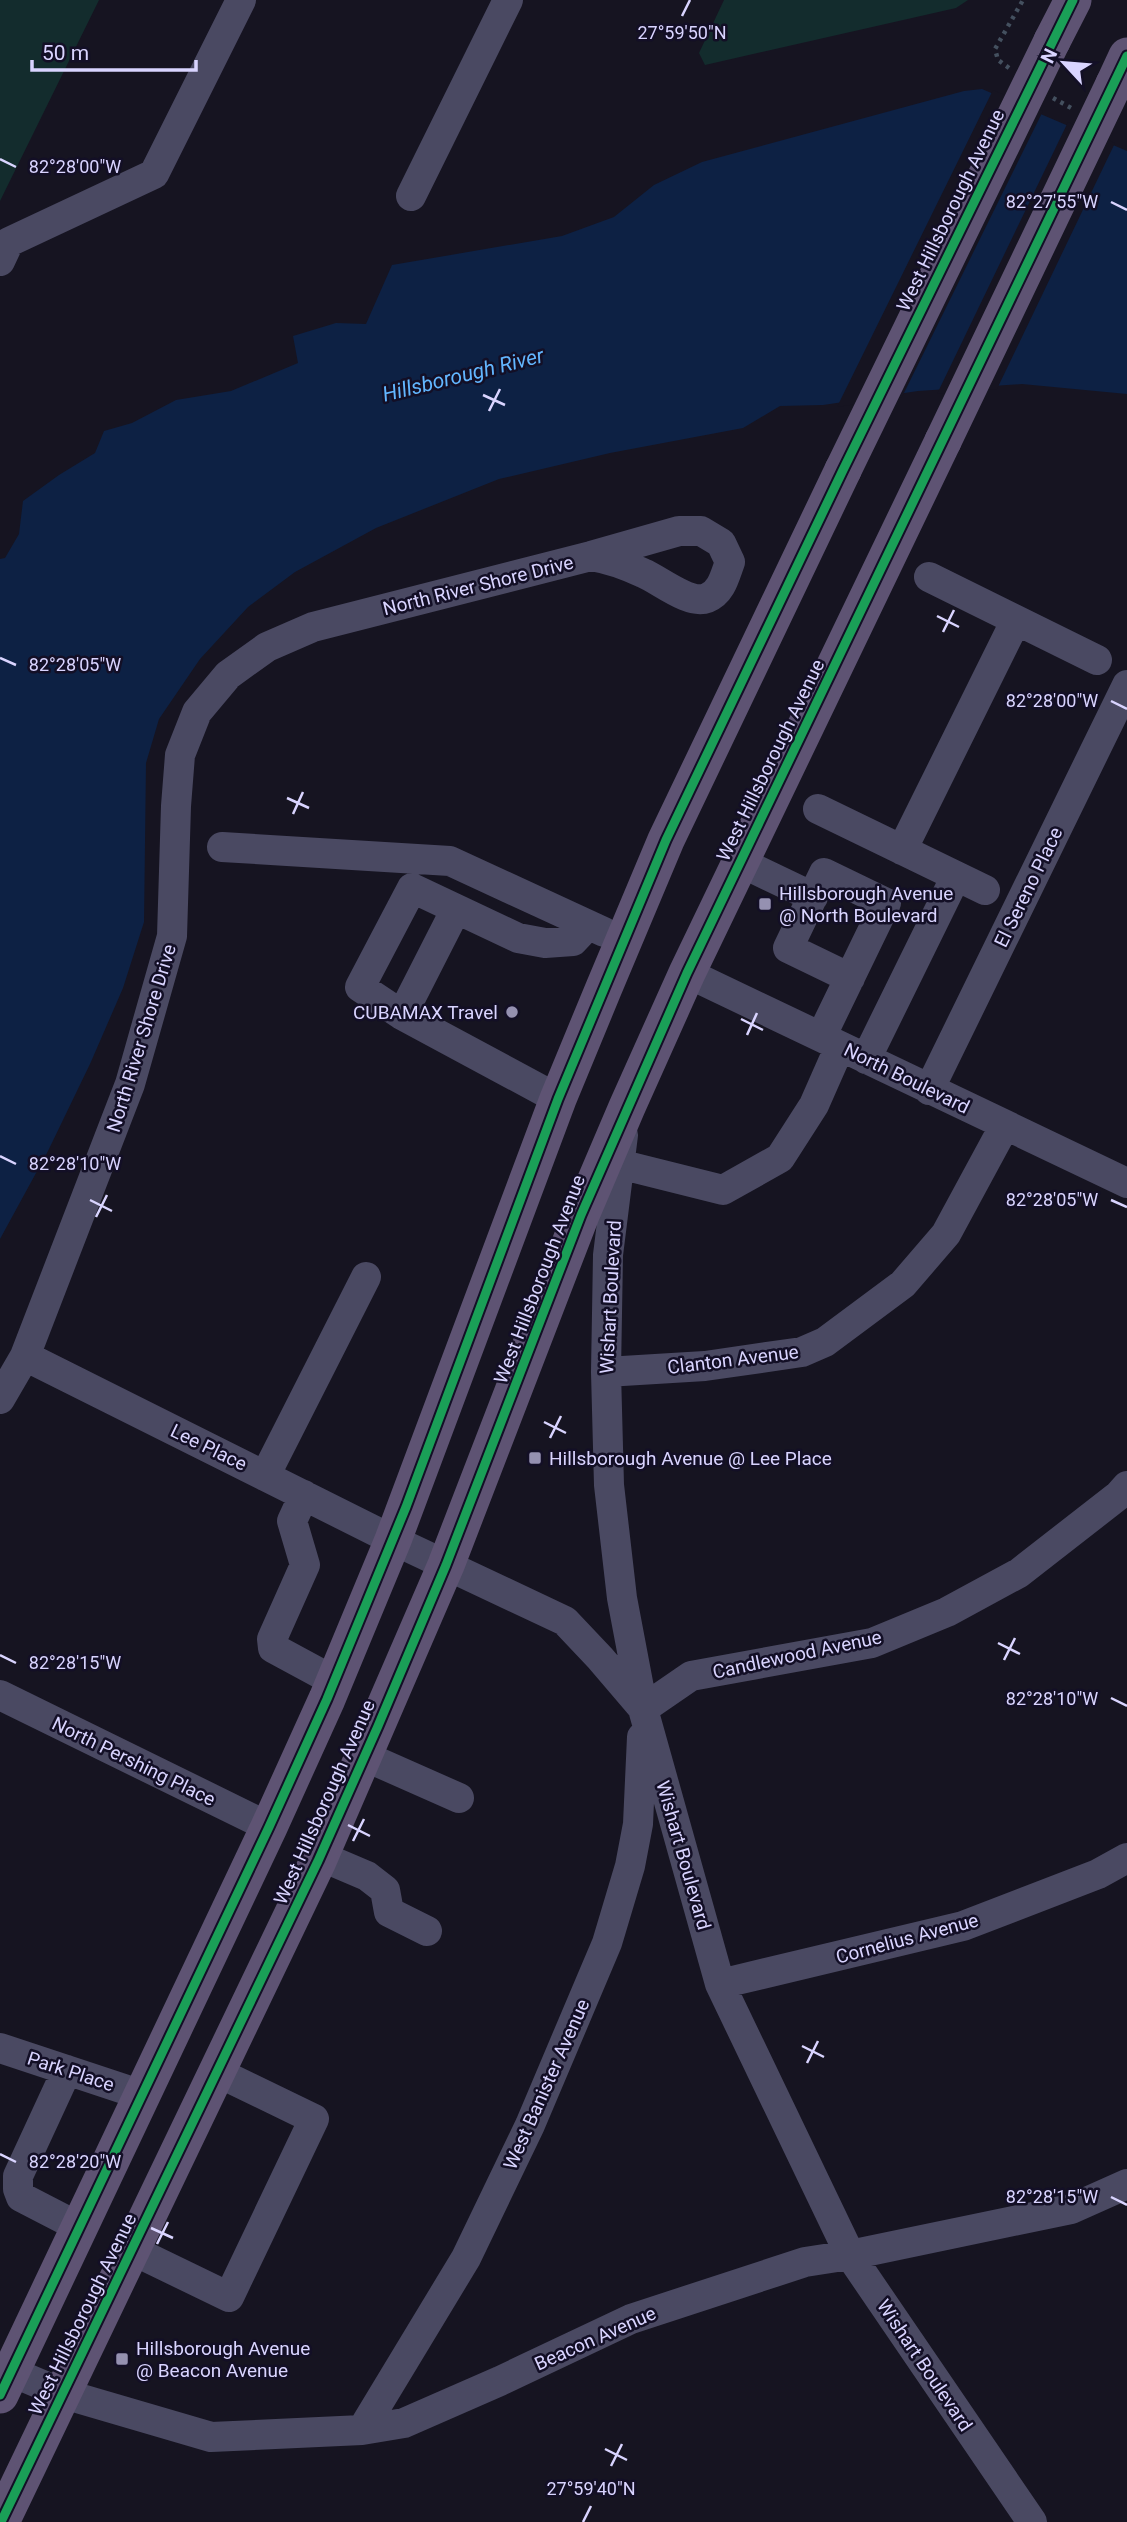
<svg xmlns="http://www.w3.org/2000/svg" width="1127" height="2522" viewBox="0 0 1127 2522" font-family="Roboto,sans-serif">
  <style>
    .green { fill: #132c2d }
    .water { fill: #0d2144 }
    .pier { fill: #161421 }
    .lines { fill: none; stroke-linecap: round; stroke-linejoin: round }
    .path { stroke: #44505f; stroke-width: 4.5; stroke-dasharray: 3.5 5; stroke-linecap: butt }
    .minor { stroke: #4a4962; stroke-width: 30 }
    .major { stroke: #5e5373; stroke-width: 37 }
    .major-bridge { stroke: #5e5373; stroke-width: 37 }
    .cycleway-casing { stroke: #130f26; stroke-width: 13 }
    .cycleway { stroke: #1a9f57; stroke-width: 9 }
    .ticks { fill: none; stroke: #d9d4ff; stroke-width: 2.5 }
    .poi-dot { fill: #9591b1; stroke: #130f26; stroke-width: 2.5 }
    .labels { text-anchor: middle; stroke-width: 5; stroke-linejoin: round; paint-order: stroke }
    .street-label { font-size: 19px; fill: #d9d4ff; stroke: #130f26 }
    .poi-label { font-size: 19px; fill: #d9d4ff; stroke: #130f26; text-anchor: start }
    .water-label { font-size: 21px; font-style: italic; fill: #62b6ff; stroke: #130f26 }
    .ticks-label { font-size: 18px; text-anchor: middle; fill: #d9d4ff; stroke: #130f26; stroke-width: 5; stroke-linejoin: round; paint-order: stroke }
  </style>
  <rect width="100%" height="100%" fill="#161421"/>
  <path class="green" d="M0,0H99L0,201Z
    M724,0H968L956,8L705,65L699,53Z"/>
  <path class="water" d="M982,89L1127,151V394L1022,384L918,391L823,405L780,406L743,428L610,453L499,479L376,528L295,572L248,607L200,659L159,719L146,763L144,922L123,988L90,1064L48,1151L0,1239V559L5,558L19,534L23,501L59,475L95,453L104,431L132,423L176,400L231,391L298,363L293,336L336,323L366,324L392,265L562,236L614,217L654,185L702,162L964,91Z"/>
  <path class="pier" d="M993,90L1043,111L902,397L837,407Z
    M1068,122L1115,143L997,389L937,394Z"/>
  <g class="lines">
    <path class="path" d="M1009,68L998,60L995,49L1023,0
      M1053,98L1073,109"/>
    <path class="minor" d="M411,196L508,0
      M0,261L9,242L154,174L241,0
      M929,577L1097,660
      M818,809L985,890
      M222,847L450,861L604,932
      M902,850L1016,620
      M740,862L813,897
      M687,973L1127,1183
      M402,1015L456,909
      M821,1037L886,903L824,873L788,948L850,978
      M866,1059L956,876
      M929,1090L1127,685
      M558,1099L402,1015L360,987L412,888L518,938L545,943L573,941L588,925
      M623,1135L608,1255L606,1372L609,1485L622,1598L643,1709L720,1984L850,2255L1032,2522
      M619,1164L723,1190L780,1158L814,1105L840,1046
      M25,1356L393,1540L565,1621L600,1658L641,1706
      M606,1372L705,1366L802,1352L825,1342L903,1284L946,1234L1005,1125
      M0,1399L25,1356L130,1084L172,936L176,806L180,755L197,712L228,675L267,647L313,627L591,556L679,531H701L721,543L730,562C725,575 722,592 707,598C689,605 660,580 643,573C626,565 609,559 591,556
      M265,1476L366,1277
      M304,1495L292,1521L305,1565L272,1639L273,1648L334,1681
      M0,1695L269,1827
      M643,1709L691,1676L872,1643L947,1612L1019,1573L1119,1495L1127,1486
      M364,1756L459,1798
      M320,1856L367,1876L385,1890L389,1912L427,1931
      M720,1984L963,1926L1098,1874L1127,1858
      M0,2048L142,2095
      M67,2070L18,2176V2189L21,2197L79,2227
      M132,2250L229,2297L314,2119L217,2072
      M0,2367L64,2394L211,2437L362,2430L404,2423L500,2381L631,2319L805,2262L850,2255L1071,2209L1127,2184
      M362,2430L466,2258L530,2125L607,1943L630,1866L638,1824L642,1737"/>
    <path class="major" d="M1052,41L1073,0
      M1114,84L1127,56
      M0,2395L269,1827L327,1699L393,1540L558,1099L603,990L666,840L843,470
      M1,2522L318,1861L446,1565L581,1215L627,1107L687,973L943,441"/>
    <path class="major-bridge" d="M943,441L1114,84
      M843,470L1052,41"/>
    <defs>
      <path id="cycleway" d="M0,2395L269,1827L327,1699L406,1507L558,1099L666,840L843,470L1073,0
        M1,2522L318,1861L378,1726L446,1565L581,1215L687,973L1127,56"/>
    </defs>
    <use href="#cycleway" class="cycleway-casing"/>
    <use href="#cycleway" class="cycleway"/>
  </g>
  <path class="ticks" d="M682,16L690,0M0,159L16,167M1111,202L1127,210M483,395L505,405M489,411L500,389M937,616L959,627M943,632L954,610M0,658L16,665M1111,701L1127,709M287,798L309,808M293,814L303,792M741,1019L763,1030M747,1035L757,1013M0,1156L16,1164M90,1200L112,1211M1111,1200L1127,1207M96,1217L107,1195M544,1422L566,1433M550,1438L561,1416M998,1643L1020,1654M0,1655L16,1663M1004,1660L1015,1638M1111,1698L1127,1706M348,1825L370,1836M353,1841L364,1819M802,2046L824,2057M807,2063L818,2041M0,2154L16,2162M1111,2197L1127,2205M151,2228L173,2238M157,2244L168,2222M605,2449L627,2460M611,2466L622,2444M583,2522L591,2506"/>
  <g class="poi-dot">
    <rect x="758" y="897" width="14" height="14" rx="3.5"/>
    <circle cx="512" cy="1012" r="7"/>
    <rect x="528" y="1451" width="14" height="14" rx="3.5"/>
    <rect x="115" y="2352" width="14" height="14" rx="3.5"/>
  </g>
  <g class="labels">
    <g class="street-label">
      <text transform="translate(950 210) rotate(-64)" y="7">West Hillsborough Avenue</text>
      <text transform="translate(478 585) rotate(-14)" y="7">North River Shore Drive</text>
      <text transform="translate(770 760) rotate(-64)" y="7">West Hillsborough Avenue</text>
      <text transform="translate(1028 887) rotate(-64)" y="7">El Sereno Place</text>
      <text transform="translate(141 1038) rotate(-73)" y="7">North River Shore Drive</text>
      <text transform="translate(907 1078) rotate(26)" y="7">North Boulevard</text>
      <text transform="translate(539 1279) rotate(-69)" y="7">West Hillsborough Avenue</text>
      <text transform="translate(610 1297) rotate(-87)" y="7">Wishart Boulevard</text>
      <text transform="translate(733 1359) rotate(-7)" y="7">Clanton Avenue</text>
      <text transform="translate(209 1447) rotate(26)" y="7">Lee Place</text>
      <text transform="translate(797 1654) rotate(-12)" y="7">Candlewood Avenue</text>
      <text transform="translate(134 1761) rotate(26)" y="7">North Pershing Place</text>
      <text transform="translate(324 1802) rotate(-66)" y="7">West Hillsborough Avenue</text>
      <text transform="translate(684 1855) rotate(74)" y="7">Wishart Boulevard</text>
      <text transform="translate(907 1938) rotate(-15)" y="7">Cornelius Avenue</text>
      <text transform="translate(71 2071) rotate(18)" y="7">Park Place</text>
      <text transform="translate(546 2084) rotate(-66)" y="7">West Banister Avenue</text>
      <text transform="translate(82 2314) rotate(-64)" y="7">West Hillsborough Avenue</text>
      <text transform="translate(595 2338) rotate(-24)" y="7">Beacon Avenue</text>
      <text transform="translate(925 2365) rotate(56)" y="7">Wishart Boulevard</text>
    </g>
    <g class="poi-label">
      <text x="779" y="900">Hillsborough Avenue<tspan x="779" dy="22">@ North Boulevard</tspan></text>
      <text x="498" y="1019" text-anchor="end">CUBAMAX Travel</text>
      <text x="549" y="1465">Hillsborough Avenue @ Lee Place</text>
      <text x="136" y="2355">Hillsborough Avenue<tspan x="136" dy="22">@ Beacon Avenue</tspan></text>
    </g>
    <g class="water-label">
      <text transform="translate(463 375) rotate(-14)" y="7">Hillsborough River</text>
    </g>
  </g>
  <g class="ticks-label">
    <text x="682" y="39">27°59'50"N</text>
    <text x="75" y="173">82°28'00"W</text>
    <text x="1052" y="208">82°27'55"W</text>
    <text x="75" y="671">82°28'05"W</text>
    <text x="1052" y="707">82°28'00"W</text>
    <text x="75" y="1170">82°28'10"W</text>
    <text x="1052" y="1206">82°28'05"W</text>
    <text x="75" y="1669">82°28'15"W</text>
    <text x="1052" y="1705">82°28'10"W</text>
    <text x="75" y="2168">82°28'20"W</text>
    <text x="1052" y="2203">82°28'15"W</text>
    <text x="591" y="2495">27°59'40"N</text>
  </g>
  <g transform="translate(1064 63) rotate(296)" stroke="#130f26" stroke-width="5" paint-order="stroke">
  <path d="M0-5L12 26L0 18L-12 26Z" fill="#d9d4ff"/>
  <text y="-10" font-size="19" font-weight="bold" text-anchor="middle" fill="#d9d4ff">N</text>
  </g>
  <path d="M32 60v10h164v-10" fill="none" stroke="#d9d4ff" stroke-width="3.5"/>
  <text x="42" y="60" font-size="21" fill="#d9d4ff" stroke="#130f26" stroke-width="5" paint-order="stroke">50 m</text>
</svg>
